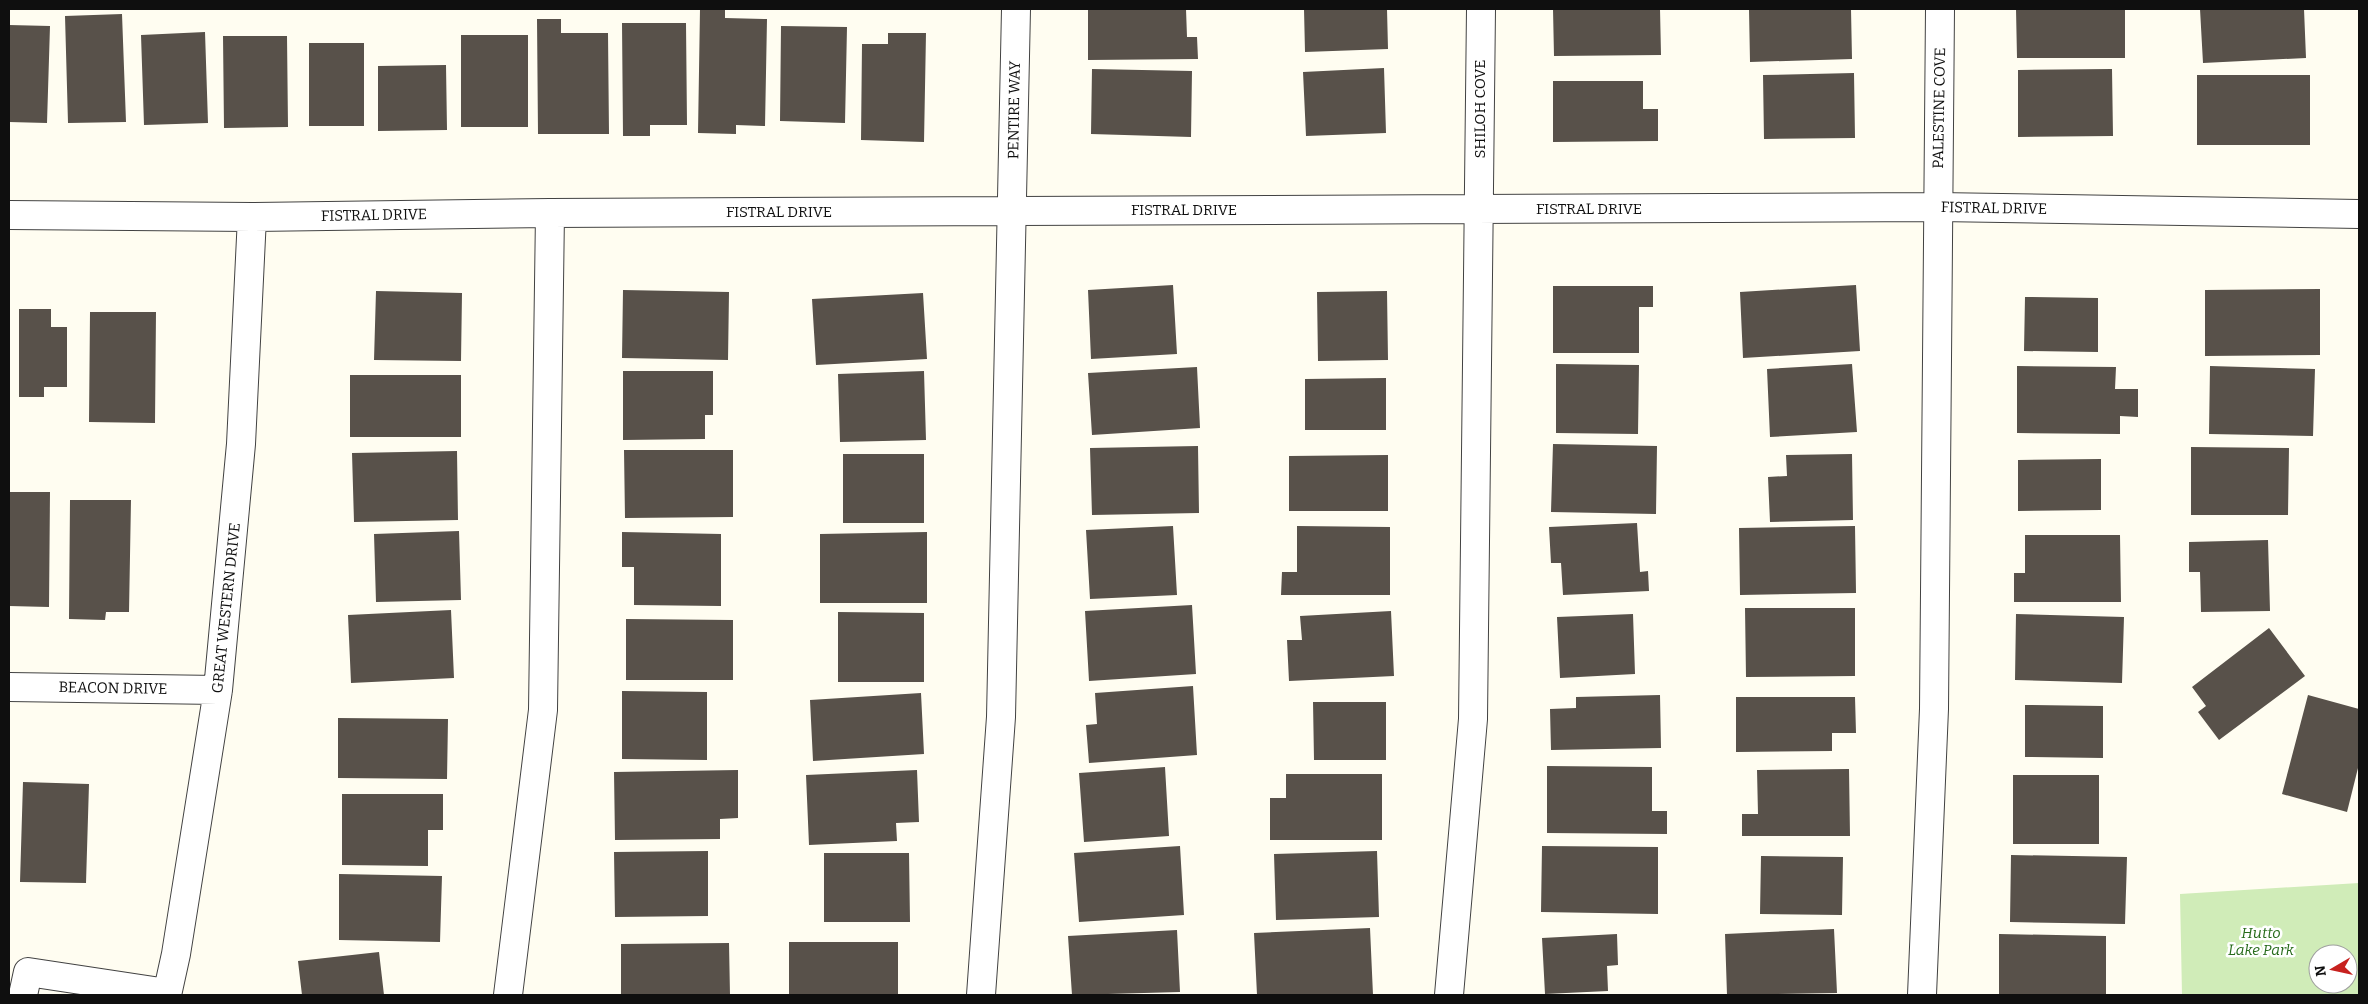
<svg xmlns="http://www.w3.org/2000/svg" width="2368" height="1004" viewBox="0 0 2368 1004" font-family="Bitter,serif">
  <style>
    .green { fill: #d0ecb8; fill-rule: evenodd }
    .building { fill: #58514a }
    .lines { fill: none; stroke-linecap: round; stroke-linejoin: round }
    .minor-casing { stroke: #424242; stroke-width: 30 }
    .minor { stroke: #fff; stroke-width: 28 }
    .labels { text-anchor: middle; stroke-width: 5; stroke-linejoin: round; paint-order: stroke }
    .street-label { font-size: 15px; fill: #0f0f0f; stroke: #fff }
    .park-label { font-size: 15px; font-style: italic; fill: #276b1b; stroke: #fff }
  </style>
  <rect width="100%" height="100%" fill="#fffdf1"/>
  <path class="green" d="M2359,883V995H2182L2180,894ZM2318,954H2348V984H2318Z"/>
  <path class="building" d="M700,9H725V18L767,19L765,126L736,125V134L698,133Z
    M1088,9H1186L1187,37H1197L1198,59L1088,60Z
    M1304,9H1387L1388,49L1305,52Z
    M1553,9H1660L1661,55L1554,56Z
    M1749,9H1851L1852,59L1750,62Z
    M2016,9H2125V58H2017Z
    M2200,9H2304L2306,58L2203,63Z
    M122,14L126,122L68,123L65,16Z
    M537,19H561V33H608L609,134H538Z
    M622,23H686L687,125H650V136H623Z
    M9,25L50,26L47,123L9,122Z
    M781,26L847,27L845,123L780,121Z
    M205,32L208,123L144,125L141,35Z
    M888,33H926L924,142L861,140L862,44H888Z
    M461,35H528V127H461Z
    M223,36H287L288,127L224,128Z
    M309,43H364V126H309Z
    M446,65L447,130L378,131V66Z
    M1384,68L1386,133L1306,136L1303,72Z
    M1092,69L1192,71L1191,137L1091,134Z
    M2112,69L2113,136L2018,137V70Z
    M1854,73L1855,138L1764,139L1763,75Z
    M2197,75H2310V145H2197Z
    M1553,81H1643V109H1658V141L1553,142Z
    M1173,285L1177,354L1091,359L1088,290Z
    M1856,285L1860,351L1743,358L1740,292Z
    M1553,286H1653V307H1639V353H1553Z
    M2320,289V355L2205,356V290Z
    M623,290L729,292L728,360L622,358Z
    M376,291L462,293L461,361L374,360Z
    M1387,291L1388,360L1318,361L1317,292Z
    M923,293L927,359L816,365L812,299Z
    M2025,297L2098,298V352L2024,351Z
    M19,309H51V327H67V387H44V397H19Z
    M90,312H156L155,423L89,422Z
    M1556,364L1639,365L1638,434L1556,433Z
    M1852,364L1857,432L1770,437L1767,369Z
    M2017,366L2116,367L2115,389H2138V417L2120,416V434L2017,433Z
    M2210,366L2315,369L2313,436L2209,434Z
    M1197,367L1200,428L1092,435L1088,373Z
    M623,371H713V415H705V439L623,440Z
    M924,371L926,440L840,442L838,374Z
    M350,375H461V437H350Z
    M1386,378V430H1305V379Z
    M1553,444L1657,446L1656,514L1551,512Z
    M1198,446L1199,513L1092,515L1090,448Z
    M2191,447L2289,448L2288,515H2191Z
    M624,450H733V517L625,518Z
    M457,451L458,520L354,522L352,453Z
    M843,454H924V523H843Z
    M1852,454L1853,520L1770,522L1768,477L1787,476L1786,455Z
    M1388,455V511H1289V456Z
    M2101,459V510L2018,511V460Z
    M9,492H50L49,607L9,606Z
    M70,500H131L129,612H106L105,620L69,619Z
    M1637,523L1640,572L1648,571L1649,591L1563,595L1561,563H1551L1549,527Z
    M1173,526L1177,595L1090,599L1086,530Z
    M1297,526L1390,527V595H1281L1282,572H1297Z
    M1855,526L1856,593L1740,595L1739,528Z
    M459,531L461,600L376,602L374,534Z
    M622,532L721,534V606L634,605V567H622Z
    M927,532V603H820V534Z
    M2025,535H2120L2121,602H2014V573H2025Z
    M2268,540L2270,611L2201,612L2200,572H2189V542Z
    M1192,605L1196,674L1089,681L1085,611Z
    M1745,608H1855V676L1746,677Z
    M451,610L454,678L351,683L348,615Z
    M1391,611L1394,676L1289,681L1287,640H1302L1300,616Z
    M838,612L924,613V682H838Z
    M1633,614L1635,674L1560,678L1557,617Z
    M2016,614L2124,617L2122,683L2015,680Z
    M626,619L733,620V680H626Z
    M2269,628L2305,676L2219,740L2198,712L2206,706L2192,687Z
    M1193,686L1197,755L1089,763L1086,725L1097,724L1095,693Z
    M622,691L707,692V760L622,759Z
    M921,693L924,754L813,761L810,700Z
    M1660,695L1661,748L1551,750L1550,709L1576,708V697Z
    M2308,695L2359,709V764L2347,812L2282,794Z
    M1736,697H1855L1856,733H1832V751L1736,752Z
    M1313,702H1386V760H1314Z
    M2025,705L2103,706V758L2025,757Z
    M338,718L448,719L447,779L338,778Z
    M1547,766L1652,767V811H1667V834L1547,833Z
    M1165,767L1169,836L1084,842L1079,773Z
    M1849,769L1850,836H1742V814H1758L1757,770Z
    M738,770V818L720,819V839L615,840L614,772Z
    M917,770L919,822L896,823L897,841L809,845L806,775Z
    M1286,774H1382V840H1270V798H1286Z
    M2013,775H2099V844H2013Z
    M23,782L89,784L86,883L20,882Z
    M342,794H443V830H428V866L342,865Z
    M1180,846L1184,915L1079,922L1074,853Z
    M1542,846L1658,847V914L1541,912Z
    M708,851V916L615,917L614,852Z
    M1377,851L1379,917L1276,920L1274,854Z
    M824,853H909L910,922H824Z
    M2011,855L2127,857L2125,924L2010,922Z
    M1761,856L1843,857L1842,915L1760,914Z
    M339,874L442,876L440,942L339,940Z
    M1370,928L1373,995H1257L1254,933Z
    M1834,929L1837,993L1727,995L1725,934Z
    M1177,930L1180,992L1072,995L1068,936Z
    M1617,934L1618,965L1607,966L1608,991L1545,994L1542,938Z
    M1999,934L2106,936V995H1999Z
    M789,942H898V995H789Z
    M729,943L730,995H621V944Z
    M379,952L384,995H302L298,961Z"/>
  <g class="lines">
    <defs>
      <path id="minor" d="M9,215L252,217L550,213L1938,207L2359,214
        M9,687L218,690
        M23,995L28,972L167,993
        M167,995L176,954L218,690L241,444L252,217
        M508,995L543,710L550,213
        M981,995L1001,717L1016,9
        M1449,995L1473,719L1481,9
        M1922,995L1934,709L1940,9"/>
    </defs>
    <use href="#minor" class="minor-casing"/>
    <use href="#minor" class="minor"/>
  </g>
  <g class="labels">
    <g class="street-label">
      <text transform="translate(1939 108) rotate(-89)" y="5">PALESTINE COVE</text>
      <text transform="translate(1480 109) rotate(-90)" y="5">SHILOH COVE</text>
      <text transform="translate(1014 110) rotate(-89)" y="5">PENTIRE WAY</text>
      <text transform="translate(1994 208) rotate(1)" y="5">FISTRAL DRIVE</text>
      <text x="1589" y="214">FISTRAL DRIVE</text>
      <text x="1184" y="215">FISTRAL DRIVE</text>
      <text x="779" y="217">FISTRAL DRIVE</text>
      <text transform="translate(374 215) rotate(-1)" y="5">FISTRAL DRIVE</text>
      <text transform="translate(226 608) rotate(-84)" y="5">GREAT WESTERN DRIVE</text>
      <text transform="translate(113 688) rotate(1)" y="5">BEACON DRIVE</text>
    </g>
    <g class="park-label">
      <text x="2261" y="938">Hutto<tspan x="2261" dy="17">Lake Park</tspan></text>
    </g>
  </g>
  <rect width="2368" height="1004" fill="none" stroke="#0f0f0f" stroke-width="20"/>
  <g transform="translate(2333 969) rotate(261)"><circle r="24" fill="#ffffff" stroke="#9f9f9f"/>
  <path d="M0-4L9 19L0 12L-9 19Z" fill="#c7211f"/>
  <text y="-8" font-size="14" font-weight="bold" text-anchor="middle" fill="#0f0f0f">N</text>
  </g>
</svg>
